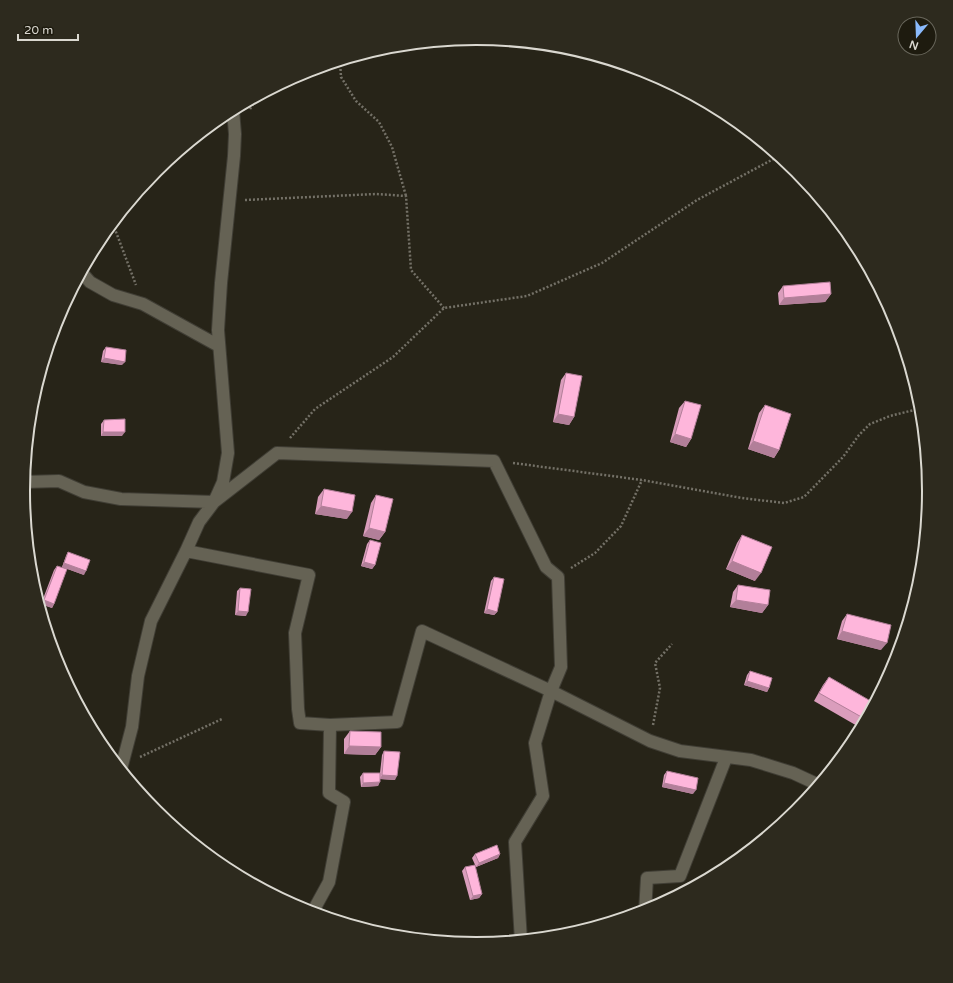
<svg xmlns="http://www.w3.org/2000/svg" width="953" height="983" viewBox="0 0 953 983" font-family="'Varela Round',sans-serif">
<rect width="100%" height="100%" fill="#272418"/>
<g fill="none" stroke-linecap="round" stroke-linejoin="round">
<g stroke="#403e35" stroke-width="14">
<path id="street" d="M82,273l8,9 23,13 30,9 76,42
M24,482l35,-1 25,11 37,7 93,3 63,-49 217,8 52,106 12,10 3,90 -10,24 -16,52 8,53 -28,46 6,99
M186,551l123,24 -14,58 3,76 2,14 30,2 67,-3 25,-91 129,60 99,50 30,10 71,9 42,13 26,12
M121,769l11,-42 6,-51 13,-55 35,-70 13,-29 15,-20 9,-20 5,-29 -10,-123 3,-47 13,-127 1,-22 -2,-24
M645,912l2,-34 33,-2 46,-118
M312,913l17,-31 15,-80 -15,-9 1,-68"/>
</g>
<path stroke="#747167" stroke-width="2.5" stroke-dasharray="2 2" stroke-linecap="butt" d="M340,61l1,16 15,24 23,21 13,25 14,49
M250,109l7,-11 18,-10
M245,200l131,-6 30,2 5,74 33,38
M113,224l23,61
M290,438l25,-29 78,-52 51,-49 83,-12 75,-33 95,-63 82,-44
M513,463l129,17 100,18 42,5 20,-6 39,-40 16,-22 11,-11 20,-8 32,-8
M571,568l24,-15 26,-27 21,-46
M653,725l7,-37 -5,-25 17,-19
M140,757l82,-38"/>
<use href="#street" stroke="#656254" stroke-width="12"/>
</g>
<path fill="#da9dbc" d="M783,286l48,8 -6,8 -46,3 -1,-12z
M106,347l16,18 -21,-3 2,-11z
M566,373l8,44 -5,8 -16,-3 8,-42z
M685,401l6,38 -5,8 -16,-5 9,-34z
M765,405l14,45 -5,8 -26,-9 11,-36z
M104,420l18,16h-21v-12z
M324,489l23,30 -32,-5 3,-17z
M376,495l9,37 -6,8 -16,-4 8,-33z
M742,535l13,46 -29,-12 11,-26z
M370,540l5,25 -3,4 -11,-3 6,-22z
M68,552l16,23 -22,-8 4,-11z
M57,566l-3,38 -2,4 -11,-4 13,-34z
M494,577l3,35 -3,3 -10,-2 7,-32z
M738,585l30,20 -6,8 -32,-6 3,-15z
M240,588l6,28 -11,-1 2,-24z
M847,614l34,36 -44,-11 5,-18z
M750,671l19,17 -2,4 -23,-7 3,-10z
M829,677l36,42 -6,8 -45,-26 9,-16z
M350,731l31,16 -6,8 -31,-1v-15z
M384,751l11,29 -15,-1 -2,7 -17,1 -1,-10 3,-4h17l2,-18z
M667,771l26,23 -31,-7 2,-12z
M475,854h25l-2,4 -22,9 -4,-9z
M465,867l17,27 -3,4 -9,2 -8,-29z"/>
<path fill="#b27f99" d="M831,294l-6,8 -46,3 5,-7z
M104,358l21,4 -3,3 -21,-3z
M558,414l16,3 -5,8 -16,-3z
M103,432h22l-3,4h-21z
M675,434l16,5 -5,8 -16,-5z
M753,441l26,9 -5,8 -26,-9z
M321,506l31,6 -5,7 -32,-5z
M369,528l16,4 -6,8 -16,-4z
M732,561l29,12 -6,8 -29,-12z
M364,562l11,3 -3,4 -11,-3z
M64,563l22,8 -2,4 -22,-8z
M44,600l10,4 -2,4 -11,-4z
M736,600l32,5 -6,8 -32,-6z
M487,609l10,3 -3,3 -10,-2z
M238,611l10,1 -2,4 -11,-1z
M842,631l45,12 -6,7 -44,-11z
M747,681l22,7 -2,4 -23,-7z
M349,746l32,1 -6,8 -31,-1z
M382,775l15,1 -2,4 -15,-1z
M380,782l-2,4 -17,1 2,-4z
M664,783l32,7 -3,4 -31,-7z
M500,854l-2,4 -22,9 3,-4z
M482,894l-3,4 -9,2 3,-4z"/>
<path fill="#feb6db" stroke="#b27f99" d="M830,282l1,12 -47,4 -1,-12z
M106,347l20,3 -1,12 -21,-4z
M566,373l16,3 -8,41 -16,-3z
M685,401l16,4 -10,34 -16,-5z
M765,405l26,9 -12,36 -26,-9z
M125,419v13h-22l1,-12z
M324,489l31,6 -3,17 -31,-6z
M376,495l17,4 -8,33 -16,-4z
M742,535l30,12 -11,26 -29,-12z
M370,540l11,3 -6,22 -11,-3z
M68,552l22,8 -4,11 -22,-8z
M57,566l10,3 -13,35 -10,-4z
M494,577l10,2 -7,33 -10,-3z
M738,585l32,5 -2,15 -32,-5z
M240,588l11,1 -3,23 -10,-1z
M847,614l44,11 -4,18 -45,-12z
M750,671l22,7 -3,10 -22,-7z
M829,677l45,26 -9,16 -46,-26z
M350,731l31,1v15l-32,-1z
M384,751l16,1 -3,24 -15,-1z
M667,771l31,7 -2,12 -32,-7z
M363,773h17v9l-17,1z
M497,845l3,9 -21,9 -4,-9z
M475,865l7,29 -9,2 -8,-29z"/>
<path d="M0 0H953V983H0ZM30 491a446 446 0 1 1 892 0a446 446 0 1 1-892 0Z" fill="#2d2a1e" fill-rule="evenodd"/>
<path fill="none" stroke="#dad8d0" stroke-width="2" d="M30 491a446 446 0 1 1 892 0a446 446 0 1 1-892 0Z"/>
<g transform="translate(917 36) rotate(199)"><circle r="19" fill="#1e1b0f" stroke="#69675c"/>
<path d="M0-3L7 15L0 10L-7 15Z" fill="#8abafc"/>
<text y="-6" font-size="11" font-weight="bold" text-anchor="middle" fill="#dad8d0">N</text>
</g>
<path d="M18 34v6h60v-6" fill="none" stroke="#dad8d0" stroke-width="2"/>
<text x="24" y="34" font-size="12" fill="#dad8d0" stroke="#1e1b0f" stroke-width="3" paint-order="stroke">20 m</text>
</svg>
